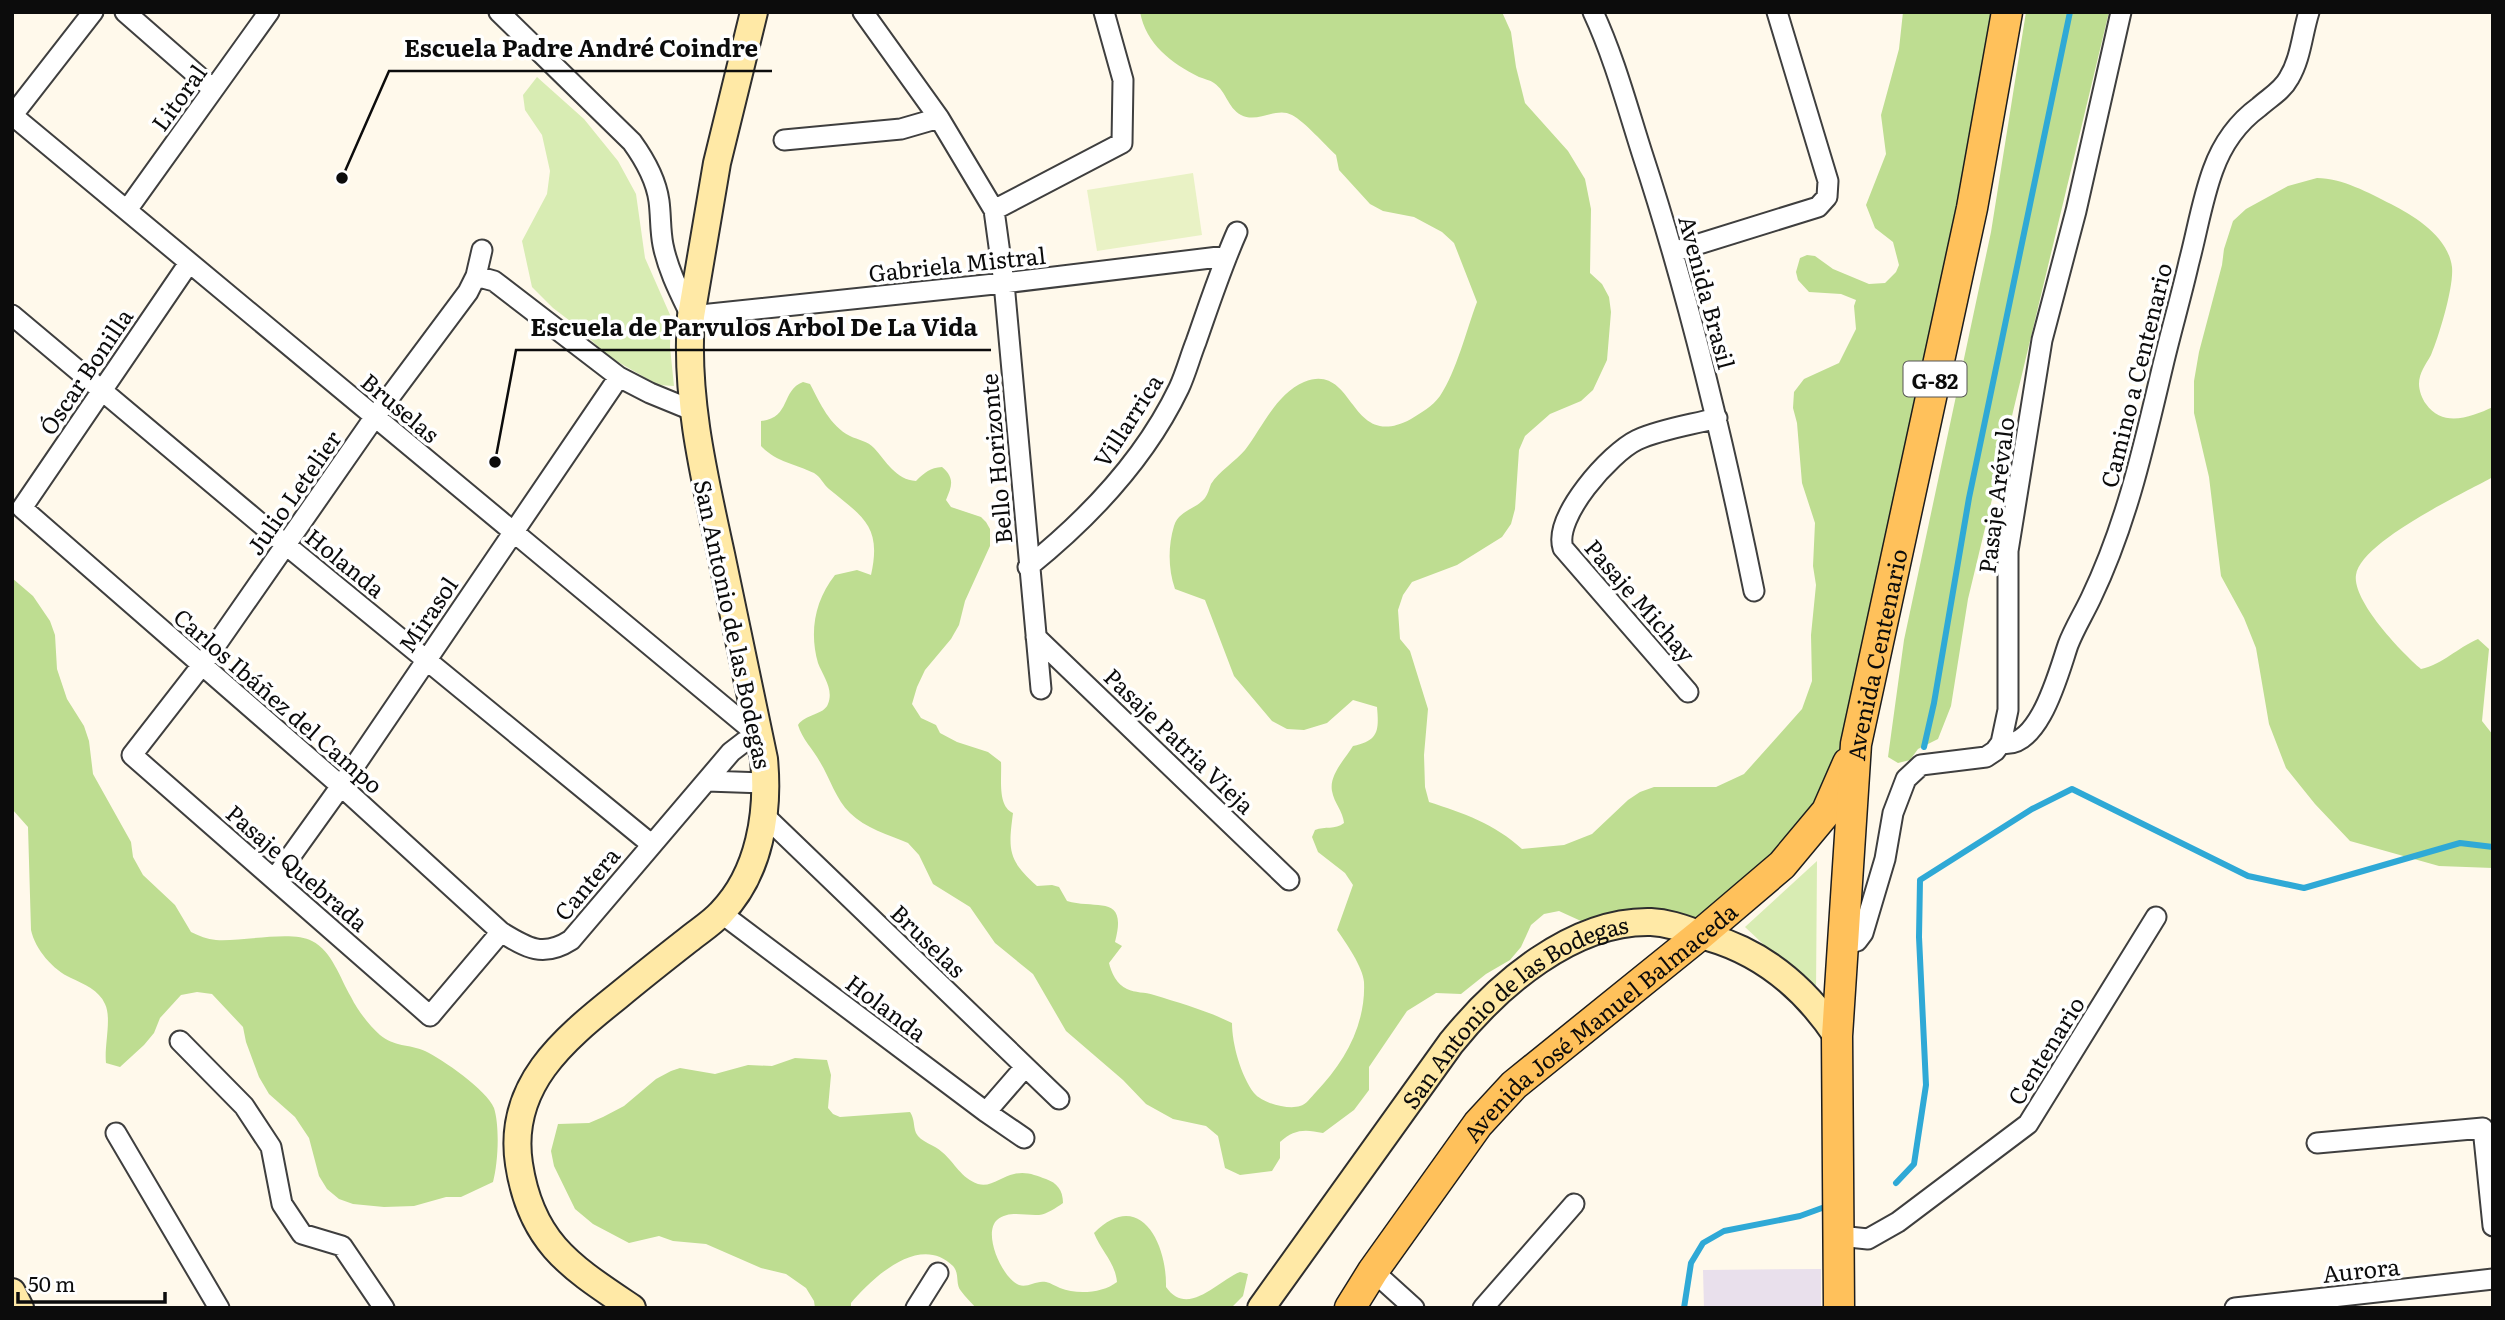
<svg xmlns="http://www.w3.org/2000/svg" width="2505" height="1320" viewBox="0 0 2505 1320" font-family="Literata,serif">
<rect width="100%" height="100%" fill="#fff9eb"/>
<path fill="#e9e0ec" d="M1821,1269v39h-117l-1,-38z"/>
<path fill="#d8ecb3" d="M537,77l47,42 34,42 18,33 9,64 26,59 -1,30 4,39 -16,-1 -52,-30 -28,-28 -25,-19 -21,-21 -10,-46 25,-47 3,-23 -8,-36 -17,-25 -2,-15z
M1817,861l-1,133 -71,-67z"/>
<path fill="#bedd91" d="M1140,12h362l9,20 5,35 9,36 43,48 17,28 6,30 -1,64 12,11 7,13 2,15 -4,48 -14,30 -12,11 -31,13 -25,22 -6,14 -4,59 -4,15 -9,13 -45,28 -45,17 -9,13 -5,15 2,29 10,12 18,58 -4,46 1,32 4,15c34,11 66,22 93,47l42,-4 28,-11 36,-34 12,-8 14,-5h62l28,-13 58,-65 10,-28 -1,-46 5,-50 -3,-19 2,-43 -13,-40 -5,-60 -4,-15 1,-16 10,-13 35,-16 17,-34 -2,-23 2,-6 -15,-6 -32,-2 -11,-12 -2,-8 4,-14 7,-3 8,1 18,13 36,15 16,-1 11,-11 3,-7 -6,-23 -18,-14 -9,-23 20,-51 -5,-39 18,-66 4,-37h89l-32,195 -107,493 -13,50 -13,39 -68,82 -49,41 -17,7 -85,1 -27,1 -22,-10 -15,3 -13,11 -10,22 -11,13 -24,14 -25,20 -25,-1 -29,18 -38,56v23l-15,20 -31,23c-18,-4 -29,-4 -43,9v16l-8,13 -32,4 -15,-7 -7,-32 -12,-10 -33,-7 -27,-15 -23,-24 -57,-49 -33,-57 -38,-31 -25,-36 -37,-23 -14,-29 -11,-12c-19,-8 -43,-15 -58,-30 -14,-13 -20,-35 -30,-51 -7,-13 -18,-23 -22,-37 7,-11 26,-10 30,-21 6,-15 -5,-28 -10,-41 -9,-31 -3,-63 17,-88l22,-5 14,5c11,-49 -8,-58 -42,-86 -6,-5 -8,-12 -15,-16 -19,-9 -38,-11 -53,-27v-25c30,-3 20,-31 42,-39l7,2c10,19 20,42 40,52 8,4 18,5 24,12 12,13 22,32 42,33 9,-9 14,-13 26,-14 13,11 10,19 4,33l5,7 30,10 5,5 4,7v17l-25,55 -6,24 -8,14 -26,31 -8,17 -5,17 9,14 15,7 4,8 17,9 31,10 13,10c1,16 -4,44 12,51 -5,38 -5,47 24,73l15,-1 7,2 8,14c30,9 61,-8 48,41l7,4 -13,17c2,9 8,22 18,26 8,4 18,3 27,6 26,8 54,16 78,28 0,21 9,53 22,70 8,10 34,17 46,13 6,-1 11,-9 16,-14 28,-29 50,-67 48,-110 -1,-15 -18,-39 -27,-52l16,-45 -8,-12 -27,-21 -6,-15 3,-7c10,-4 20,0 29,-7 -1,-12 -10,-20 -12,-32 -3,-16 13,-32 21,-45 26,-5 26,-16 24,-39l-24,-7 -26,23 -23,7 -17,-1 -15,-8 -38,-45 -29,-76 -30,-11c-7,-20 -7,-43 -1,-63 5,-16 21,-16 31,-28 3,-4 4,-9 6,-14 8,-13 24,-22 34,-34 17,-22 31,-56 59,-68 52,-21 44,71 107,37 11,-7 21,-12 29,-23 17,-26 26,-65 37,-94l-23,-59 -12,-11 -28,-15 -31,-6 -13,-7 -31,-34 -3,-15c-11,-10 -31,-33 -44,-40 -16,-9 -34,9 -51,0 -14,-8 -14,-23 -27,-32 -4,-3 -10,-4 -15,-6 -28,-14 -53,-33 -59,-65z
M2026,12h83l-141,587 -17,107 -13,33 -20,10 -8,11 -12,3 -10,-6 16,-117 87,-408z
M2317,178c25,0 52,15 74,26 25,13 57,33 61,63 2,20 -13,69 -21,88 -5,9 -12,18 -12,29 0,6 3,15 7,20 17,24 45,13 67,3v70c-29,16 -133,65 -137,98 -4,26 46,78 65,94 22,-5 36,-21 57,-30l11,10 -7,72 11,14v133l-54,-2 -89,-25 -35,-37 -29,-36 -17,-44 -13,-76 -12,-30 -23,-42 -12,-99 -15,-64v-32l5,-29 23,-87 2,-16 9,-28 13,-12 42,-23z
M12,578l21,18 17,25 5,14 2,34 10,30 17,27 5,15 4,33 38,68 2,15 10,18 32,30 16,27c8,4 16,7 25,8 25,2 76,-10 96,1 20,10 28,37 39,56 7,14 18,28 29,38 14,12 29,9 45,16 17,8 62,39 69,57 6,19 4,56 -1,74l-32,15h-15l-32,9 -30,1 -31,-3 -14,-5 -12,-10 -8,-13 -10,-38 -14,-21 -26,-23 -10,-17 -13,-35 -3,-15 -31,-33 -15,-2 -16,3 -21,23 -6,15 -10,12 -24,22 -14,-4c-2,-17 6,-45 -1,-59 -6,-14 -21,-20 -34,-26 -18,-8 -36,-29 -40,-48l-3,-103 -16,-18z
M795,1058l32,2 4,15 -3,33 5,6 7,3 70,-5c5,8 3,13 6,21 4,9 19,12 26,19 13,11 19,26 36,32 13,4 24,-8 36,-10 12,-3 21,1 32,5 11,4 17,11 17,24 -7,5 -16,11 -24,12 -14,1 -30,-5 -42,5 -15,14 6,59 22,65 9,3 17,-5 27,-3 5,1 9,4 14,6 17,7 43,5 57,-6 -2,-20 -16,-31 -23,-49 45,-45 73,9 72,54 22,31 51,-6 74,-15l8,2 -5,22 -12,12h-255c-5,-6 -11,-11 -15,-17 -6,-7 -1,-17 -8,-25 -33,-33 -80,11 -102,37v5h-36l-1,-7 -8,-13 -20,-14 -25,-6 -55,-24 -33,-3 -14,-5 -30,7 -36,-19 -18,-15 -21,-43 -3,-15 7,-27 31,-1 14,-6 21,-11 32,-27 15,-8 9,-3 35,6 33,-9 24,1z"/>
<path fill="#e9f2c5" d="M1193,173l9,62 -105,16 -10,-61z"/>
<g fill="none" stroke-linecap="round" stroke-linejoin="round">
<path stroke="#2fa9d6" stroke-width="6" d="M1924,747l10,-44 35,-205 101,-486
M1896,1183l18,-19 12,-79 -7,-148 1,-57 112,-71 40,-20 176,87 56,12 156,-45 33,4
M1684,1308l7,-45 12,-20 21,-12 76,-15 22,-8"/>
<g stroke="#3f3f3f" stroke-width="23">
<path id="street" d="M125,12l88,77
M499,12l133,130c13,18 24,37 27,59 2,15 1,29 4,44 5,25 17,48 28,71l313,-33 223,-27
M863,12l76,106 55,92 10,73 37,406
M1593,12c21,45 34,94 49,141 47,143 82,290 112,438
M12,115l747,621
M12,116l81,-104
M784,140l117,-11 38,-11
M127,210l142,-198
M994,210l128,-67 1,-63 -19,-68
M482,250l-6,26 -8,16 -94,126 -172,247 -70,90 298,261 71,-84
M1673,252l145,-45 9,-10 1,-16 -51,-169
M189,263l-167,245 319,278 160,146c26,16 42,26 70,8l160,-188 13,-10 15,-6
M476,276l18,5 125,96 31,16 44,18
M12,315l274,230 365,299
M1028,567c61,-49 117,-108 151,-179 7,-15 11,-31 17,-46 13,-37 25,-74 41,-110
M1036,637l253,243
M1688,692l-125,-144c-10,-31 47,-95 74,-108 24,-11 54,-15 80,-22
M2001,743c38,8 58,-72 67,-98 6,-16 16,-32 23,-47 36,-75 53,-153 72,-233 8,-34 18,-68 26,-103 8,-30 13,-62 24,-92 9,-25 24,-47 46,-63 11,-10 23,-16 30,-29 12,-20 13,-44 20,-66
M707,781l60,2
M765,816l294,283
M275,878l66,-92 278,-409
M721,913l265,199 38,26
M1843,945l14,-4 6,-8 22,-74 8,-46 13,-34 15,-14 65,-8 9,-6 6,-8 7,-33v-159l34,-211 34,-129 45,-199
M180,1041l64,65 27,41 11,57 20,30 40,12 42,62
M986,1112l39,-45
M116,1133l103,175
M2317,1143l166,-15 10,98
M1839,1236l29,3 30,-17 130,-98 128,-207
M1373,1271l41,37
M916,1308l22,-35
M1483,1308l91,-104
M2235,1308l258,-29"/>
</g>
<g stroke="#2e2e2e" stroke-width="30">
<g id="secondary">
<path d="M12,1292l8,16"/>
<path d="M632,1308c-61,-41 -101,-65 -113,-144 -12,-78 44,-124 99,-168 23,-19 47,-38 70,-56 11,-9 24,-17 33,-27 39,-40 48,-101 43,-154 -14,-68 -29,-136 -43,-205 -17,-78 -36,-157 -30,-238l26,-153 37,-151"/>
<path id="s1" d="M1261,1308l190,-265c46,-57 121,-123 200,-121 21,1 38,9 57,15 56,16 97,51 129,99"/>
</g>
</g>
<g stroke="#1d1d1d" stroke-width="33">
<g id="primary">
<path id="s2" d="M1350,1308l23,-37 105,-147 36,-39 187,-151 81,-69 45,-54 21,-48"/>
<path id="s3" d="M1839,1308l-2,-272 19,-292 116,-536 35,-196"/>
</g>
</g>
<use href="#street" stroke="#fff" stroke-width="19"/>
<use href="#secondary" stroke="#ffe9a6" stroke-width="26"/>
<use href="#primary" stroke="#ffc15b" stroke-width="30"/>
</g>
<g text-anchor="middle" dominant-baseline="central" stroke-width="7" stroke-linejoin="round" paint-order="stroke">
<rect fill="#fff" stroke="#555" stroke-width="2" x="1903.5" y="361.5" width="63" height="35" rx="5"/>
<g font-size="21" font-weight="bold" fill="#0c0c0c">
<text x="1935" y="379">G-82</text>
</g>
<g font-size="23" fill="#0c0c0c" stroke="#fff">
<text transform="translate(178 97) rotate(-54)">Litoral</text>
<text transform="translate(957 263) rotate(-6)">Gabriela Mistral</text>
<text transform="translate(1708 292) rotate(75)">Avenida Brasil</text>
<text transform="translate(85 371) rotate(-56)">Óscar Bonilla</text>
<text transform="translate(2135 375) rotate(-76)">Camino a Centenario</text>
<text transform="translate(401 407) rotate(40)">Bruselas</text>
<text transform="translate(1127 420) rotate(-57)">Villarrica</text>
<text transform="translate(995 459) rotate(-95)">Bello Horizonte</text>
<text transform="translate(293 492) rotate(-55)">Julio Letelier</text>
<text transform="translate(1995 495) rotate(-83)">Pasaje Arévalo</text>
<text transform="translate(346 562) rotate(39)">Holanda</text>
<text transform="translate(1641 600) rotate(49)">Pasaje Michay</text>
<text transform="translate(427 614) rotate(-56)">Mirasol</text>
<text transform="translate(734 624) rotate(78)">San Antonio de las Bodegas</text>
<text stroke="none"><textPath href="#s3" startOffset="656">Avenida Centenario</textPath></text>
<text transform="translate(279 700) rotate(41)">Carlos Ibáñez del Campo</text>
<text transform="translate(1180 740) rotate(44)">Pasaje Patria Vieja</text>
<text transform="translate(298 867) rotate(41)">Pasaje Quebrada</text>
<text transform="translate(586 883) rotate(-50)">Cantera</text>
<text transform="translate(929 940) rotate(44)">Bruselas</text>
<text transform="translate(887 1007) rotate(37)">Holanda</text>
<text stroke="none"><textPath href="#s1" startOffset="397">San Antonio de las Bodegas</textPath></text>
<text stroke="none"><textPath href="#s2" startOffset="383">Avenida José Manuel Balmaceda</textPath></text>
<text transform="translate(2045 1050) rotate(-58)">Centenario</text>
<text transform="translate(2361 1269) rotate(-6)">Aurora</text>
</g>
</g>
<path fill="none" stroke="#0c0c0c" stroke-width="2.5" d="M342 178L389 71H772M495 462L516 350H991"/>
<g fill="#0c0c0c" stroke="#fff" stroke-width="2.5">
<circle cx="342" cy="178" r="7"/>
<circle cx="495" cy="462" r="7"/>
</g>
<g font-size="24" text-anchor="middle" font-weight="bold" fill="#0c0c0c" stroke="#fff" stroke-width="7" stroke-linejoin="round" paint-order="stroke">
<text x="581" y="57">Escuela Padre André Coindre</text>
<text x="754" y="336">Escuela de Parvulos Arbol De La Vida</text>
</g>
<rect width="2505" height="1320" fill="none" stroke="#0c0c0c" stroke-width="28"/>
<path d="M18 1292v10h147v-10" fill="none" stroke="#0c0c0c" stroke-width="3.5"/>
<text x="28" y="1292" font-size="21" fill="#0c0c0c" stroke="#ffffff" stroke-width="5" paint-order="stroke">50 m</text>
</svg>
